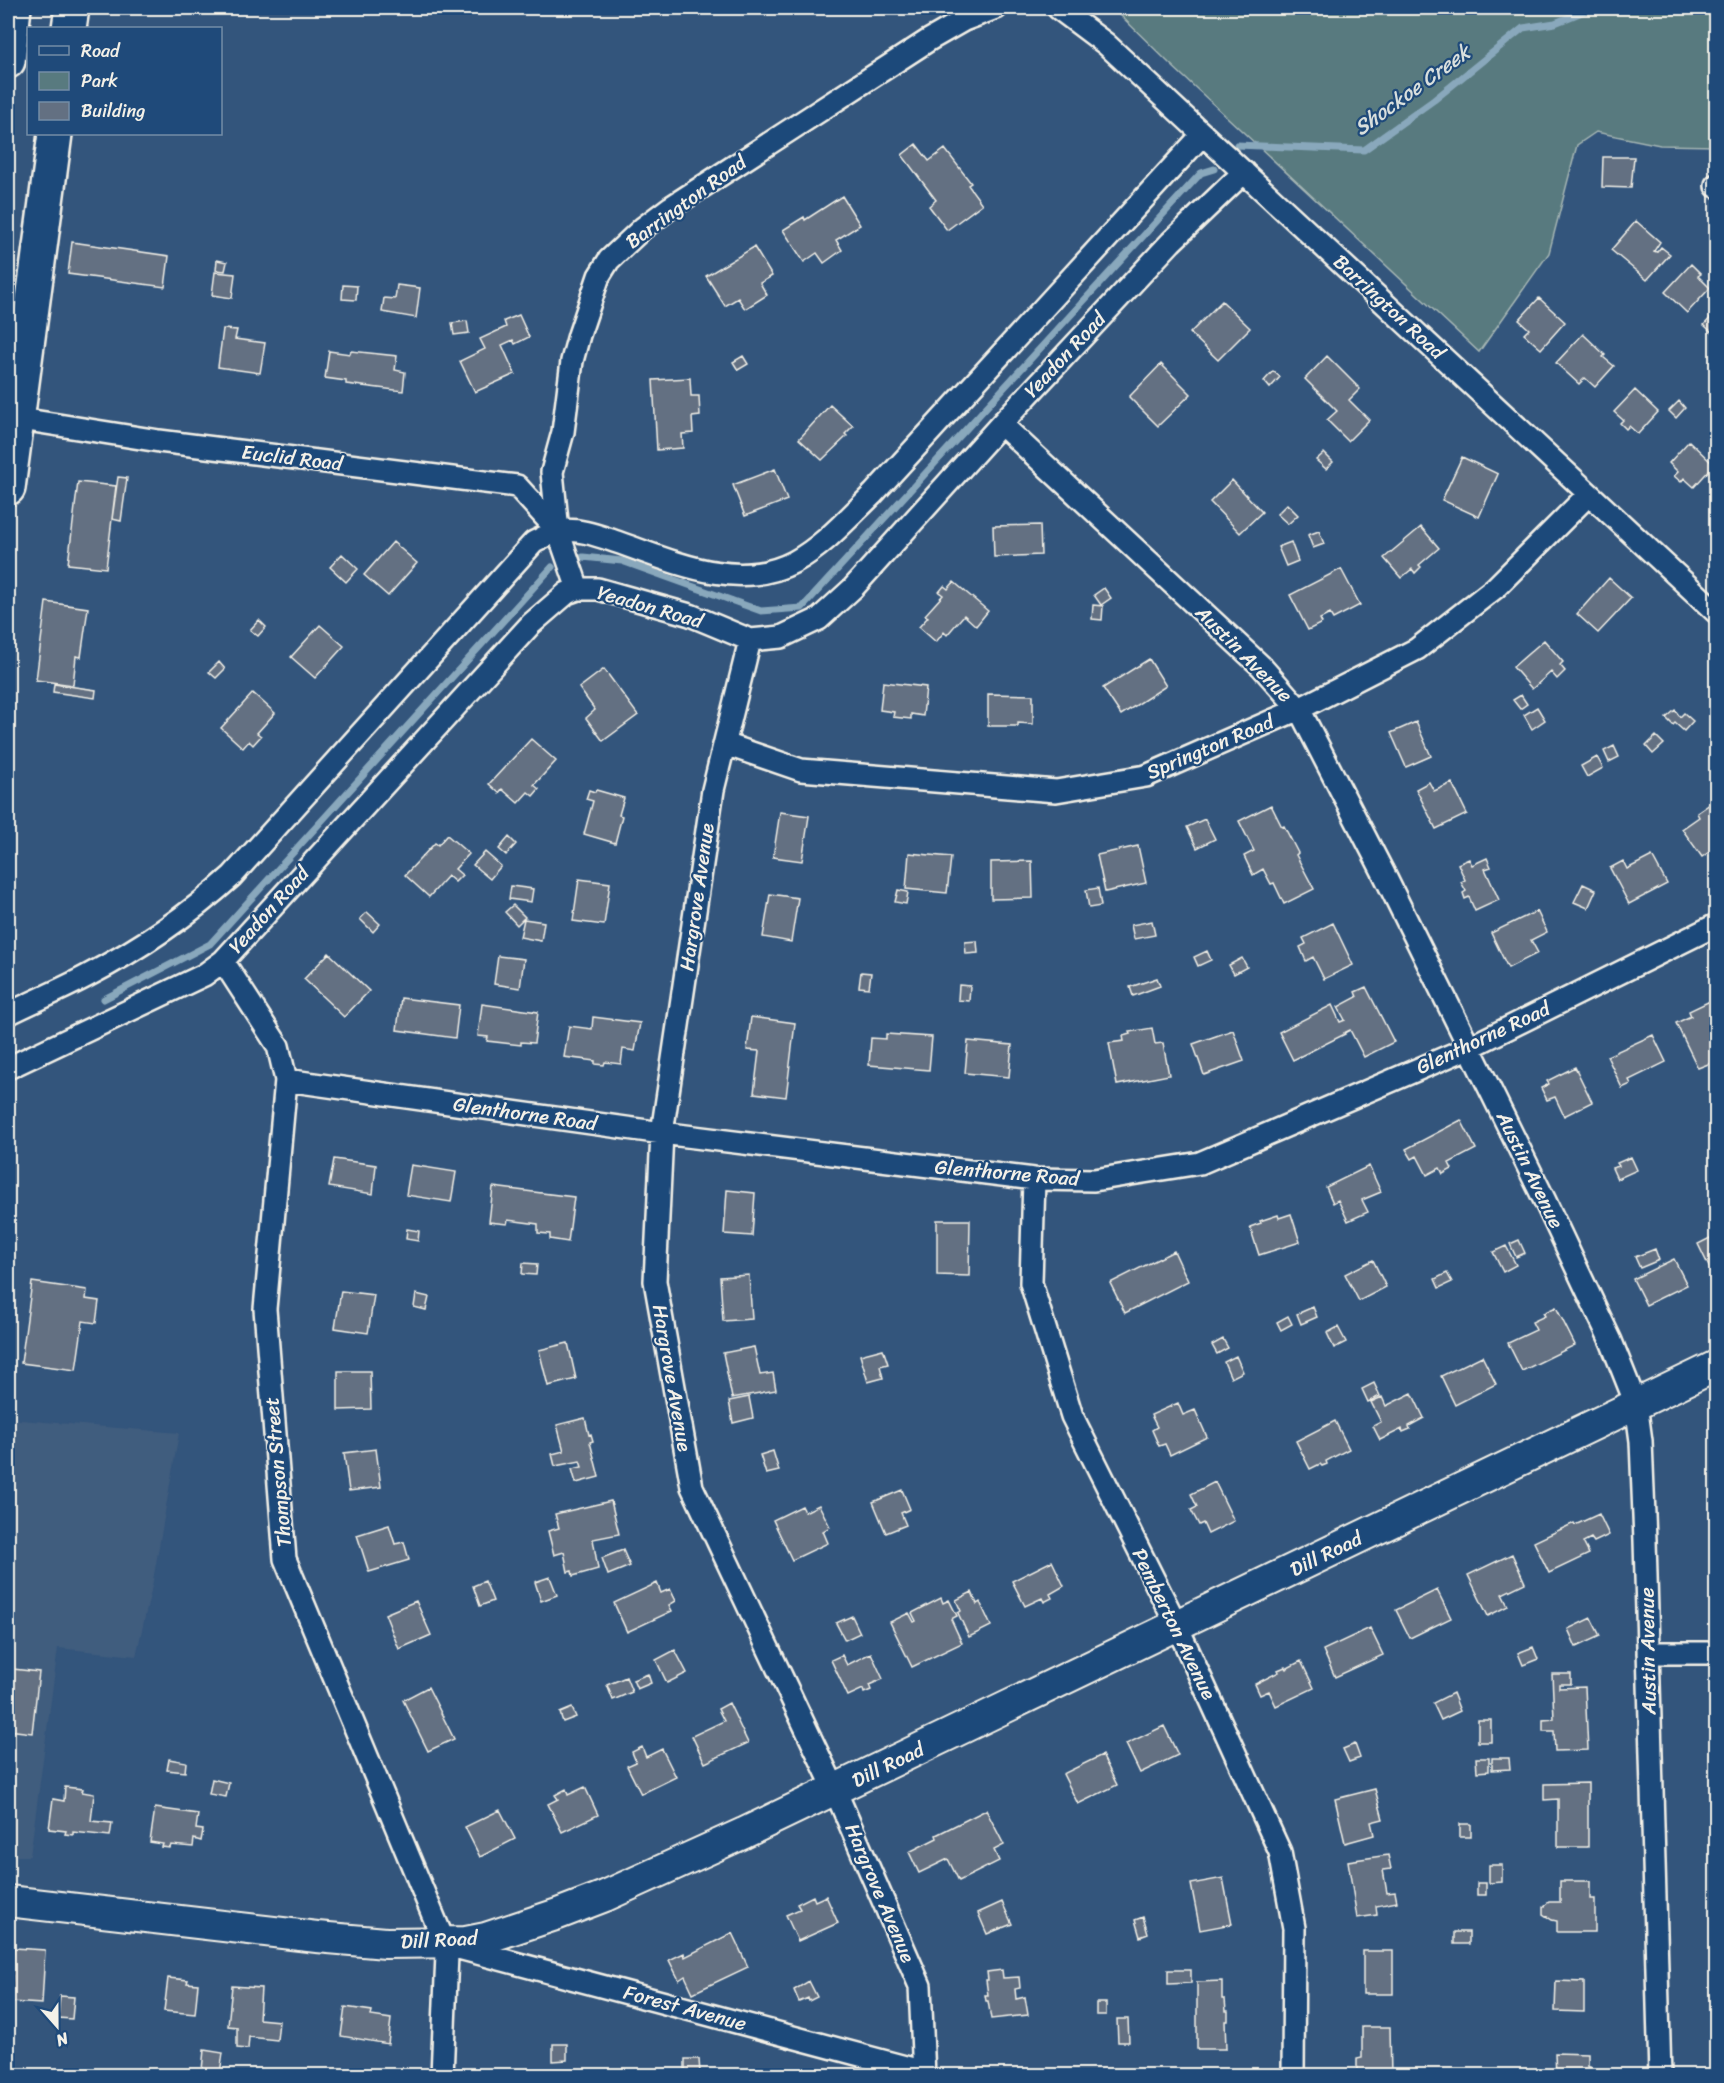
<svg xmlns="http://www.w3.org/2000/svg" width="1724" height="2083" viewBox="0 0 1724 2083" font-family="Sriracha,sans-serif">
<rect width="100%" height="100%" fill="#33557c"/>
<filter id="ink" filterUnits="userSpaceOnUse"><feTurbulence type="fractalNoise" baseFrequency=".0167" numOctaves="2"/><feDisplacementMap in="SourceGraphic" scale="12" xChannelSelector="R" yChannelSelector="G"/><feConvolveMatrix kernelMatrix="1 2 1 2 8 2 1 2 1" color-interpolation-filters="sRGB"/></filter>
<g filter="url(#ink)">
<path fill="#415d7e" d="M8,1419l171,14 -27,153 -16,70 -78,-8 -28,208h-22z"/>
<path fill="#587a7f" stroke="#a6b6b4" stroke-width="1.5" d="M1113,8h603v138l-56,-1 -64,-13 -19,13 -28,108 -70,99 -310,-289z"/>
<g fill="none" stroke-linecap="round" stroke-linejoin="round">
<path stroke="#89a8bc" stroke-width="7" d="M1237,145l127,5 70,-50 89,-72 32,-5 37,-15
M583,557l39,4 139,50 41,-3 399,-435 13,-4
M104,999l106,-55 342,-377"/>
</g>
<path fill="#637082" stroke="#f4f1e8" stroke-width="1.5" d="M916,144l13,17 16,-12 26,34 -3,2 14,19 -35,26 -18,-24 7,-6 -34,-45z
M1603,157h31l-3,31 -29,-1z
M842,196l18,29 -24,15 6,10 -18,13 -7,-10 -13,9 -21,-32 21,-13 1,3z
M1636,221l24,21 -6,9 3,1 4,-5 9,7 -23,26 -36,-30z
M72,242l97,14 -4,31 -97,-13z
M754,247l18,29 -12,7 7,12 -22,14 -7,-11 -13,8 -19,-30z
M217,260l10,2 -2,9 -9,-1z
M1691,264l10,10 -3,2 12,12 -23,25 -22,-21z
M215,272l20,2 -3,24 -20,-3z
M343,285l14,1 -1,14 -14,-1z
M397,285l23,3 -4,30 -34,-6 2,-14 11,1z
M1539,298l26,24 -24,27 -17,-15 5,-5 -10,-9z
M1222,301l28,27 -32,32 -28,-27z
M1716,312v24l-12,-11z
M519,315l10,22 -14,7 -2,-4 -11,5 13,29 -40,18 -15,-31 25,-12 -5,-10 26,-12 -2,-6z
M467,321l2,12 -15,2 -2,-12z
M223,329l14,1 -2,9 30,4 -5,30 -42,-6z
M1583,334l22,21 -2,2 11,9 -19,21 -10,-9 -6,6 -23,-21z
M329,351l21,3 1,-3 46,5 -2,14 10,2 -2,19 -57,-7v-3l-21,-3z
M743,356l5,8 -10,6 -5,-8z
M1327,356l33,33 -11,11 20,20 -21,21 -21,-21 10,-9 -32,-32z
M1161,364l30,30 -33,32 -29,-29z
M1273,371l7,6 -10,11 -6,-7z
M690,378l1,18h8l1,20 -8,1 1,16 -11,1 1,14 -26,2 -4,-70z
M1635,390l23,22 -20,22 -9,-8 -3,3 -6,-6 3,-3 -9,-8z
M1679,401l6,7 -9,10 -7,-7z
M830,405l23,21 -8,8 2,2 -25,24 -23,-21z
M1689,441l25,24 -20,22 -10,-9 -3,4 -7,-6 4,-4 -9,-9z
M1324,453l9,9 -7,7 -10,-9z
M1462,457l36,17 -19,43 -37,-17z
M775,469l12,31 -42,16 -12,-31z
M118,477l9,1 -6,43 -9,-2z
M1232,480l30,32 -22,21 -30,-31z
M78,482l38,4 -10,82 -38,-4z
M1287,504l11,11 -10,9 -11,-10z
M1040,525l1,30 -47,2 -1,-31z
M1421,527l18,21 -20,17 2,2 -6,6 -3,-4 -11,9 -17,-20z
M1319,531l5,13 -11,4 -5,-13z
M393,542l24,21 -29,33 -24,-21z
M1291,542l7,19 -12,5 -8,-19z
M342,554l16,15 -12,13 -16,-15z
M1341,569l19,36 -27,14 -3,-5 -10,5 2,4 -14,7 -18,-35z
M1609,578l22,20 -33,35 -21,-19z
M954,582l34,29 -12,15 -12,-11 -17,20 -3,-3 -8,10 -17,-15 9,-10 -3,-2 18,-20 -4,-3 5,-6 4,3z
M1104,588l7,10 -10,7 -7,-10z
M46,602l42,6 -7,49 -5,-1 -3,29 -37,-5z
M1093,605l10,1 -1,14 -10,-1z
M259,620l7,7 -8,9 -8,-6z
M320,625l24,21 -29,32 -24,-21z
M1544,640l19,22 -3,3 5,6 -8,8 -6,-7 -19,17 -19,-22z
M1149,659l17,27 -45,29 -18,-27z
M219,662l6,7 -9,9 -7,-6z
M604,669l34,46 -35,26 -17,-23 9,-8 -16,-22z
M883,682l43,5 -3,29 -12,-2v5l-18,-2 1,-5 -14,-2z
M54,684l42,6 -1,8 -42,-6z
M253,693l22,20 -18,20 4,3 -8,9 -4,-4 -6,7 -22,-20z
M988,694l45,1v29l-15,-1v3h-30z
M1521,695l6,9 -7,5 -7,-9z
M1537,707l8,13 -13,9 -8,-14z
M1675,710l5,7 4,-4 9,8 -9,10 -9,-8 -2,2 -7,-7z
M1416,722l15,34 -25,11 -15,-34z
M1656,736l8,8 -11,10 -7,-8z
M531,739l25,22 -22,24 5,4 -6,7 -5,-4 -10,11 -16,-14 -3,4 -10,-9z
M1614,746l5,11 -10,5 -5,-11z
M1597,757l6,11 -16,9 -6,-11z
M1429,782l5,9 18,-8 15,31 -31,15 -20,-40z
M589,790l6,2 1,-2 28,8 -5,17 3,1 -7,27 -31,-9 9,-33 -7,-2z
M1716,800v55l-4,-5 -10,7 -20,-28 17,-12 -2,-4z
M1271,805l11,22 2,-1 14,27 -2,2 18,34 -30,15 -10,-21 -3,1 -8,-15 -10,6 -9,-19 10,-5 -15,-30z
M780,812l29,4 -7,45 -29,-4z
M1205,819l10,20 -18,9 -10,-21z
M447,835l22,19 -14,15 7,6 -7,7 -7,-6 -19,21 -24,-22 30,-32 3,2z
M509,837l7,7 -10,11 -7,-6z
M1138,846l8,37 -41,9 -8,-37z
M485,852l16,14 -11,13 -17,-14z
M909,853l42,4 -4,36 -41,-4z
M1652,856l15,28 -38,20 -19,-36 13,-7 4,8z
M1487,858l4,9 -6,2 14,31 -24,11 -6,-14 -4,2 -2,-6 3,-2 -5,-9 4,-2 -7,-16 11,-5 3,6z
M1032,861l1,37 -42,1v-37z
M579,879l31,4 -6,42 -31,-4z
M1583,884l13,6 -8,18 -14,-6z
M511,886l22,3 -2,13 -22,-3z
M1098,888l3,18 -12,2 -3,-18z
M898,890l10,2 -2,12 -11,-2z
M770,894l28,4 -7,44 -28,-5z
M513,905l12,12 -8,8 -12,-13z
M1537,911l10,21 -16,8 7,13 -30,15 -17,-35z
M367,912l13,12 -7,8 -13,-13z
M524,919l20,3 -3,19 -21,-4z
M1152,921l3,14 -21,4 -3,-14z
M1333,923l20,42 -29,14 -11,-22 -7,4 -6,-14 6,-3 -3,-6z
M977,941l1,12 -12,1 -1,-12z
M1207,951l4,9 -13,6 -4,-9z
M329,953l40,38 -25,26 -40,-38z
M498,956l26,3 -4,29 -26,-4z
M1242,958l5,9 -13,7 -5,-9z
M861,972l10,1 -2,15 -10,-1z
M1157,978l3,8 -27,10 -3,-9z
M959,985l11,1 -1,15 -11,-1z
M1366,987l28,55 -30,15 -14,-27 -6,3 1,1 -52,26 -14,-28 53,-27 8,17 5,-2 -7,-13 19,-10 -2,-5z
M401,998l58,7 -4,33 -58,-8z
M1710,1001l2,4 4,-2v58l-18,7 -22,-45 15,-7 -2,-5z
M482,1004l56,8 -4,31 -13,-1v3l-34,-4 1,-4 -10,-1z
M593,1017l47,6 -5,28 -12,-2 -2,15 -16,-2 -1,3 -9,-1v-3l-31,-4 5,-31 23,3z
M751,1017l44,6 -9,74 -32,-4 5,-42 -12,-1z
M1152,1028l3,16 8,-1 6,32 -52,10 -8,-42 15,-2 -1,-5 7,-2 -1,-2z
M1233,1030l11,31 -40,14 -11,-31z
M886,1034l46,3 -3,33 -60,-5 2,-27 15,1z
M1653,1035l13,27 -37,18 2,4 -9,4 -15,-32z
M968,1041l44,4 -3,32 -44,-4z
M1575,1067l17,35 -28,14 -9,-19 -8,3 -6,-12 8,-4 -2,-3z
M1461,1120l15,29 -27,14 3,6 -9,5 -3,-6 -13,7 -10,-19 -5,3 -6,-10z
M1631,1157l6,13 -20,9 -5,-11 7,-2 -2,-3z
M334,1159l42,6 -3,29 -44,-7z
M411,1165l45,7 -5,30 -45,-7z
M1369,1166l12,26 -19,8 6,12 -20,9 -10,-21 -5,3 -7,-16z
M493,1187l81,10 -6,45 -18,-3v-5l-12,-1v-9l-30,-4 -1,4 -18,-2z
M727,1190l28,3 -3,43 -28,-2z
M1291,1214l9,28 -41,13 -9,-28 11,-4 -1,-2 18,-6 1,3z
M937,1220h33l-1,56 -32,-1z
M407,1229l12,2 -1,10 -12,-2z
M1716,1235v44h-1l-17,-35z
M1519,1240l6,13 -9,4 -6,-13z
M1506,1246l10,19 -13,7 -10,-20z
M1655,1249l4,11 -19,8 -5,-11z
M1174,1251l14,30 -63,32 -15,-30z
M1674,1259l13,26 -41,20 -13,-26z
M1373,1260l13,27 -27,14 -14,-27z
M523,1263l14,1 -1,11 -14,-1z
M1447,1273l5,9 -13,6 -4,-9z
M749,1275l3,44 -29,2 -3,-44z
M32,1282l55,8 -1,9 13,2 -3,22 -13,-2 -7,49 -55,-7z
M341,1291l33,4 -6,38 -33,-5z
M416,1294l13,3 -3,13 -12,-3z
M1313,1307l4,10 -16,7 -4,-10z
M1556,1307l19,38 -53,26 -14,-28 28,-13 -4,-8 13,-6 -2,-3z
M1288,1316l4,8 -11,6 -4,-8z
M1338,1327l8,15 -12,6 -7,-15z
M1223,1339l5,9 -11,6 -5,-9z
M568,1343l8,36 -28,7 -9,-36z
M754,1347l6,28 13,-2 3,17 -44,8 -9,-45z
M883,1349l5,15 -8,2 3,12 -15,4 -8,-27z
M1236,1356l7,16 -12,6 -7,-16z
M1482,1356l14,28 -41,21 -14,-29z
M338,1371h32l1,38 -33,1z
M1374,1383l6,13 -12,6 -6,-13z
M1412,1393l12,25 -15,8 1,3 -7,3 -1,-3 -22,11 -7,-14 8,-4 -10,-20 11,-5 4,9z
M749,1397l4,21 -20,5 -4,-22z
M1178,1403l5,12 12,-5 12,27 -37,18 -5,-11 -6,2 -7,-16 5,-3 -6,-12z
M585,1418l4,17 2,-1 2,7 -3,1 9,35 -23,6 -4,-14 10,-2 -2,-6 -25,5 -3,-12 12,-3 -7,-26z
M1335,1421l14,28 -23,12 1,3 -5,2 -2,-2 -10,5 -14,-28z
M376,1449l5,38 -32,4 -5,-38z
M773,1451l6,20 -13,3 -6,-19z
M1215,1482l19,39 -26,13 -5,-11 -4,2 -8,-15 6,-3 -6,-13z
M902,1490l8,19 -9,4 5,12 -20,8 -13,-31z
M611,1501l8,33 -26,5 5,30 -25,7 -1,-5 -4,1 -4,-20 -10,3 -6,-24 11,-3 -4,-14z
M819,1505l11,22 -7,4 5,12 -36,17 -19,-40 29,-14 3,6z
M1599,1514l10,21 -15,7 -3,-4 -8,4 6,12 -40,19 -15,-31 40,-19 1,2z
M389,1525l6,19 9,-2 5,18 -40,12 -12,-37z
M623,1550l7,16 -22,9 -6,-17z
M1512,1554l13,29 -23,11 6,12 -20,10 -20,-41z
M1052,1561l12,25 -14,8 2,4 -8,4 -2,-4 -17,8 -13,-25z
M550,1577l7,18 -16,6 -6,-19z
M485,1581l8,20 -13,5 -7,-20z
M657,1583l4,10 9,-4 6,12 -7,4 3,6 -45,21 -13,-29z
M1437,1590l14,28 -41,20 -14,-28z
M972,1592l5,12 3,-2 11,24 -22,11 -11,-24 3,-2 -5,-11z
M941,1598l2,5 6,-3 8,16 -6,3 11,24 -50,24 -22,-45 19,-9 5,9 2,-1 -4,-8z
M416,1601l15,34 -32,14 -14,-35z
M852,1616l8,17 -15,7 -9,-17z
M1591,1618l9,18 -24,11 -8,-18z
M1370,1628l13,27 -48,22 -12,-27z
M1533,1647l5,12 -15,6 -5,-12z
M675,1650l12,23 -20,10 -11,-23z
M871,1653l12,26 -14,6 2,5 -7,3 -1,-4 -15,7 -17,-36 11,-5 5,10z
M1301,1661l13,27 -38,18 -7,-15 -9,4 -5,-11 24,-12 -1,-2 7,-3 1,2z
M13,1669l26,3 -7,61 -24,-3z
M648,1674l3,9 -14,6 -4,-9z
M1552,1674h19v10h-12v4l26,-1 3,63 -33,1 -1,-20h-11v-11l11,-1z
M626,1677l6,15 -19,8 -6,-15z
M428,1687l26,52 -26,12 -25,-51z
M1453,1693l7,18 -19,9 -8,-17z
M729,1703l19,40 -43,20 -13,-27 32,-15 -6,-12z
M572,1708l4,9 -13,5 -3,-9z
M1478,1720h13v22h-13z
M1164,1726l14,29 -38,18 -14,-29z
M1355,1744l5,14 -11,4 -6,-13z
M642,1747l4,10 16,-8 14,28 -35,17 -14,-28 9,-4 -4,-10z
M1102,1755l15,30 -39,19 -15,-30z
M1476,1758h13v13l-12,1z
M1492,1758h17l1,11 -18,1z
M169,1759l17,3 -1,10 -18,-2z
M212,1779l17,4 -3,14 -17,-3z
M1588,1783v64h-30v-48l-14,1v-16z
M65,1787l18,2 -1,3 12,2 -3,27 21,2 -2,13 -37,-4v3l-8,-1 1,-3 -17,-2 4,-30 11,2z
M585,1787l13,28 -36,17 -14,-28 10,-5 -3,-4 11,-6 2,6z
M1375,1789l8,30 -12,3 3,13 -29,8 -10,-44z
M155,1808l43,6 -2,15 7,1 -2,11 -7,-2 -1,8 -22,-2 -1,3 -8,-1 1,-3 -13,-2z
M500,1810l15,29 -35,18 -15,-30z
M986,1810l18,35 -10,5 5,11 -40,20 -11,-22 -29,14 -10,-21 28,-14 -1,-3z
M1460,1824h11v13h-11z
M1388,1855l3,14 -8,1 4,23 8,-1 2,10 -21,4 1,9 -20,3 -9,-57z
M1489,1865h13v17l-13,1z
M1223,1878l9,46 -32,6 -9,-46z
M1560,1881h30v18h5v33h-38v-11l-5,-1 -9,-6v-7l6,-5h11z
M1477,1883h9v12h-9z
M813,1896l2,5 11,-5 12,27 -40,18 -12,-26 14,-6 -3,-5z
M1002,1902l10,22 -25,10 -9,-21z
M1143,1917l5,17 -8,3 -5,-17z
M1454,1932h15v12h-15z
M732,1933l16,34 -55,26 -8,-17 -6,4 -10,-20 15,-7 1,4z
M14,1948l31,2 -3,54 -32,-2z
M1363,1951h30v43h-30z
M1002,1970l1,8 16,-1 1,11 -5,1 1,10 9,-2 3,18 -37,4 -3,-18h-2l-1,-6h3l-2,-15h2l-1,-8z
M1168,1970h23v13l-23,1z
M168,1978l20,2 -1,3 11,1 -3,30 -31,-3z
M809,1981l8,16 -8,4 -1,-3 -9,4 -5,-12z
M1222,1981v18h3l1,12h2v10h-3l1,28h-29v-67z
M1556,1981l28,1v30l-29,-1z
M232,1986l29,2 -2,31 20,2 -2,19 -28,-3 -1,12 -11,-1v-21l-9,-1z
M60,1996l14,1 -2,22 -14,-1z
M1096,2003h10v12h-10z
M345,2007l27,4 -1,5 20,3 -3,25 -47,-8z
M1117,2019h11l1,23h-11z
M1362,2027h28l1,49h-34v-17l5,-1z
M553,2044h14v16l-14,1z
M204,2050l19,3 -3,20 -18,-3z
M1555,2053l33,1v13h2l1,9h-35z
M685,2059h14l1,14 -15,1z
M749,2068h16v8h-16z"/>
<g fill="none" stroke-linecap="round" stroke-linejoin="round">
<g stroke="#f4f1e8" stroke-width="26">
<path id="street" d="M1058,8l48,36 610,568
M1716,185v1
M8,417l151,24 358,45 41,45
M1001,424l260,242 38,43 84,163 162,329 66,140 25,63 5,37 4,99 15,536
M578,589l-20,-58 -6,-59 11,-40 9,-71 7,-26 20,-59 10,-16 34,-32 28,-21 258,-167 35,-20 32,-12
M750,640l-37,150 -51,343 -7,148 37,206 143,303 85,196 4,90
M725,744l76,26 255,21 90,-15 153,-67 118,-60 78,-61 94,-94
M223,961l55,85 8,34 -21,229 20,250 160,385 2,10 -5,122
M8,1014c26,-13 53,-24 79,-38 52,-27 102,-61 145,-100l302,-334c8,-3 17,-10 25,-11 20,-3 40,5 58,11 55,19 120,50 177,20 31,-17 54,-44 79,-68l330,-360
M8,1068l196,-93 19,-14 308,-337 36,-31 11,-4h20l92,26 60,25 31,-3 38,-18 34,-31 148,-164 170,-182 73,-70
M286,1080l376,53 372,46 60,1 106,-17 270,-116 246,-122
M1034,1179l-3,104 41,133 105,210 103,226 14,76 -1,148
M1648,1653h68
M455,1947l469,125"/>
</g>
<g stroke="#f4f1e8" stroke-width="34">
<path id="secondary" d="M8,1901l309,36 69,6 80,-1 20,-4 72,-24 47,-18 139,-63 972,-467"/>
</g>
<g stroke="#f4f1e8" stroke-width="38">
<path id="highway" d="M69,28l3,-20
M8,61l6,-53
M8,488l47,-354"/>
</g>
<use href="#street" stroke="#1f4a7a" stroke-width="21"/>
<use href="#secondary" stroke="#1f4a7a" stroke-width="30"/>
<use href="#highway" stroke="#1f4a7a" stroke-width="33"/>
</g>
</g>
<g text-anchor="middle" dominant-baseline="central" stroke-width="4.5" stroke-linejoin="round" paint-order="stroke">
<g font-size="20" fill="#f4f1e8" stroke="#1f4a7a">
<text transform="translate(686 202) rotate(-36)">Barrington Road</text>
<text transform="translate(1389 307) rotate(43)">Barrington Road</text>
<text transform="translate(1065 355) rotate(-47)">Yeadon Road</text>
<text transform="translate(292 458) rotate(7)">Euclid Road</text>
<text transform="translate(650 607) rotate(16)">Yeadon Road</text>
<text transform="translate(1244 654) rotate(45)">Austin Avenue</text>
<text transform="translate(1210 747) rotate(-23)">Springton Road</text>
<text transform="translate(697 897) rotate(-82)">Hargrove Avenue</text>
<text transform="translate(269 910) rotate(-48)">Yeadon Road</text>
<text transform="translate(1483 1038) rotate(-25)">Glenthorne Road</text>
<text transform="translate(525 1114) rotate(8)">Glenthorne Road</text>
<text transform="translate(1530 1170) rotate(64)">Austin Avenue</text>
<text transform="translate(1007 1173) rotate(5)">Glenthorne Road</text>
<text transform="translate(672 1378) rotate(80)">Hargrove Avenue</text>
<text transform="translate(278 1472) rotate(-95)">Thompson Street</text>
<text transform="translate(1326 1554) rotate(-26)">Dill Road</text>
<text transform="translate(1174 1624) rotate(64)">Pemberton Avenue</text>
<text transform="translate(1648 1651) rotate(-91)">Austin Avenue</text>
<text transform="translate(888 1765) rotate(-26)">Dill Road</text>
<text transform="translate(880 1893) rotate(67)">Hargrove Avenue</text>
<text transform="translate(439 1940) rotate(-3)">Dill Road</text>
<text transform="translate(685 2008) rotate(15)">Forest Avenue</text>
</g>
<g font-size="21" font-style="italic" fill="#d9dfdd" stroke="#1f4a7a">
<text transform="translate(1412 90) rotate(-36)">Shockoe Creek</text>
</g>
</g>
<rect width="1724" height="2083" fill="none" stroke="#1f4a7a" stroke-width="30"/>
<rect x="15" y="15" width="1694" height="2053" fill="none" stroke="#f4f1e8" stroke-width="2" filter="url(#ink)"/>
<rect x="27" y="27" width="195" height="108" fill="#1f4a7a" stroke="#748da6" stroke-width="1.5"/>
<rect x="39" y="46" width="30" height="9" fill="#1f4a7a" stroke="#748da6" stroke-width="1.5"/>
<text x="81" y="57" font-size="18" fill="#f4f1e8">Road</text>
<rect x="39" y="72" width="30" height="18" fill="#587a7f" stroke="#748da6" stroke-width="1.5"/>
<text x="81" y="87" font-size="18" fill="#f4f1e8">Park</text>
<rect x="39" y="102" width="30" height="18" fill="#637082" stroke="#748da6" stroke-width="1.5"/>
<text x="81" y="117" font-size="18" fill="#f4f1e8">Building</text>
<g transform="translate(57 2026) rotate(159)" stroke="#1f4a7a" stroke-width="4.5" paint-order="stroke">
<path d="M0-4.5L10 22L0 15L-10 22Z" fill="#f4f1e8"/>
<text y="-9" font-size="16" font-weight="bold" text-anchor="middle" fill="#f4f1e8">N</text>
</g>
</svg>
